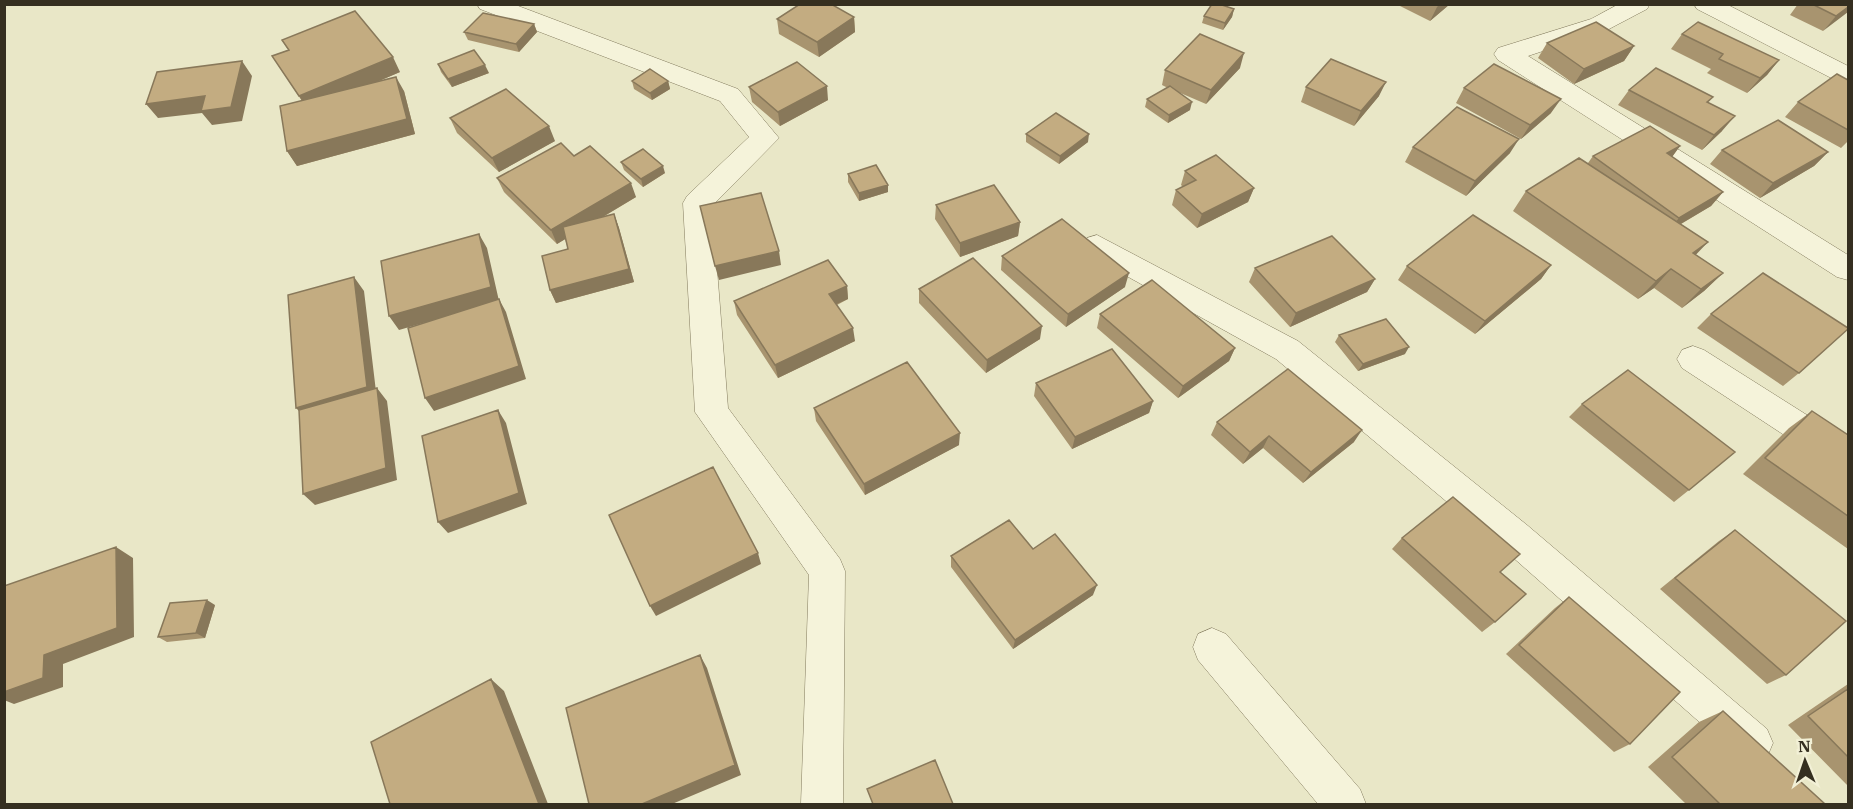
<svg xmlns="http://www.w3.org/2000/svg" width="1853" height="809" viewBox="0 0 1853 809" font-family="'IBM Plex Serif',serif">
<rect width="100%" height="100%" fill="#e9e7c7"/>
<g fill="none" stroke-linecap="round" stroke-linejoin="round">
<g stroke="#837b5e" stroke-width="1">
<path id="street" d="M477,4h36l225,85 41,49 -67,68 16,202 112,151 5,12 -2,233h-42l8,-229 -114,-163 -12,-209 4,-7 62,-59 -29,-36 -240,-92z
M1619,4h31l-3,5 -38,20 -81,27 320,199v25l-11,-3 -339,-217 -4,-6 4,-6 93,-29z
M1694,4h32l122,62v18l-9,-2 -142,-73z
M1097,235l201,106 229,184 240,204 6,14 -6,14 -14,6 -14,-6 -238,-210 -225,-188 -189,-105 -5,-8 5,-8z
M1693,346l11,4 144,91v33l-12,-5 -154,-101 -5,-9 5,-9z
M1212,628l14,6 134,155 6,15h-48l-120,-144 -5,-13 5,-13z"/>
</g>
<use href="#street" fill="#f5f3da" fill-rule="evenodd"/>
</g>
<path fill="#a8946f" d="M1396,4h54l-20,17z
M1798,4h50l-25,27 -33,-16z
M1234,9l-2,8 -9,13 -21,-7 2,-7z
M854,17l1,15 -36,25 -40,-23 -2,-15z
M534,24l3,8 -18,20 -51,-12 -4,-8z
M1682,34l97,26 -12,15 -20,18 -40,-20 4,-4 -40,-20z
M282,40l118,32 -21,9 25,10 11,43 -118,32 -10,-15 15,-50 -30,-45 16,-6z
M1547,43l87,3 -10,15 -50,23 -36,-26z
M438,64l51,9 -37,14 -11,-15z
M1240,68l-34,36 -28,-12 12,18 -22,13 -23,-16 2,-8 21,-11 -6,-3 3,-15z
M1848,80v61l-7,7 -56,-31 13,-15z
M632,81h36l2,8 -18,11 -18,-11z
M749,87l79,13 -48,26 -28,-24z
M1306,87l73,9 -25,30 -53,-24z
M1464,88l87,25 -30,26 -65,-36z
M1629,90l84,7 -5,6 14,28 -20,19 -84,-45z
M450,118l105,23 -56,31 -42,-39z
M1026,134l62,8 -29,22 -33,-22z
M1680,146l-8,11 51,35 -12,14 -30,18 15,31 27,18 -19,18 -22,17 -28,-20 -16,11 -125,-88 13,-20 62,-28 5,-7z
M1413,147l97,6 -44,43 -61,-34z
M1722,150l106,2 -14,14 -54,32 -50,-34z
M574,156l62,41 -33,20 11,-3 5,14 15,54 -78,21 -6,-13 18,-41 -3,-10 -8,5 -53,-52 -7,-14z
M621,162l44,11 -22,14 -19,-17z
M1185,171l69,17 -6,14 -51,26 -25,-23 4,-15 7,-3 -2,-2z
M848,174l40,18 -29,9 -11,-19z
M936,205l84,17 -2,14 -58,21 -25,-38z
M1002,256l123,31 -59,40 -65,-57z
M1551,265l-10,14 -66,55 -77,-54 9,-14z
M1255,268l120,11 -8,13 -77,35 -41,-45z
M847,286l1,13 -11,6 18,36 -77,37 -41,-63 -3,-14z
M919,289l121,50 -54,34 -67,-70z
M1100,314l135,34 -6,13 -51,37 -81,-70z
M1711,314l88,59 -16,13 -86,-58z
M1339,335l66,19 -47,17 -23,-29z
M1036,383l117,18 -4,12 -77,36 -38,-53z
M1582,404l107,86 -15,12 -105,-85z
M814,408l145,37 -94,50 -49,-74z
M1812,411l36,24v114l-105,-75 46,-46z
M1217,422l137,20 -51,41 -40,-35 -20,16 -32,-29z
M1735,530l51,145 -19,9 -107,-95 59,-48z
M1402,538l98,34 -5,50 -13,10 -90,-83z
M1033,549l60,46 -80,54 -62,-82v-11z
M1569,597l61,147 -16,8 -108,-98 49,-46z
M215,605l-10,33 -38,4 -9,-5z
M1848,684v102l-60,-61z
M1723,711l102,93h-139l-38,-37 51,-45z"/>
<path fill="#88785a" d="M1440,4h10l-20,17 7,-14z
M1848,7v5l-25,19 13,-15z
M1234,9l-2,8 -9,13 2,-7z
M854,17l1,15 -36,25 -2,-15z
M534,24l3,8 -18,20 -3,-8z
M1634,46l-10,15 -50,23 10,-15z
M1244,53l-4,15 -34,36 5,-14z
M393,57l7,15 -91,39 -10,-15z
M1779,60l-12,15 -20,18 13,-15z
M242,61l10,15 -10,45 -30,4 -10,-12 -44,5 -12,-14z
M485,65l4,8 -37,14 -4,-8z
M396,77l8,14 11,43 -118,32 -10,-15z
M668,81l2,8 -18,11 -2,-7z
M1386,82l-7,14 -25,30 7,-15z
M827,86l1,14 -48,26 -2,-14z
M1561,99l-10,14 -30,26 9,-14z
M1192,102l-2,8 -22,13 1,-8z
M1735,116l-13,15 -20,19 12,-15z
M549,126l6,15 -56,31 -7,-14z
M1089,134l-1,8 -29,22 1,-8z
M1519,139l-9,14 -44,43 9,-15z
M1680,146l-11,15 -2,-8z
M1828,152l-14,14 -54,32 13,-15z
M663,166l2,7 -22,14 -2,-8z
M631,183l5,14 -79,47 -6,-14z
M888,185v7l-29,9v-8z
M1254,188l-6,14 -51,26 5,-14z
M1723,192l-12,14 -44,26 12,-14z
M614,214l5,14 15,54 -78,21 -6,-13z
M1020,222l-2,14 -58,21v-14z
M479,234l8,14 12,53 -100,29 -10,-14z
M1708,242l-18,19 3,-8z
M779,251l2,14 -62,15 -4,-14z
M1551,265l-10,14 -66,55 10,-13z
M1671,269l-17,19 -16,11 18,-18z
M1129,273l-4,14 -59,40 2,-13z
M1723,273l-19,18 -22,17 19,-19z
M354,277l10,14 13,109 -69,20 -12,-12z
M1375,279l-8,13 -77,35 6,-14z
M847,286l1,13 -18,8 -1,-13z
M499,299l7,13 20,67 -92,32 -9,-13z
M1042,326l-2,13 -54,34 1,-13z
M853,328l2,13 -77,37 -3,-13z
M1409,347l-4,7 -47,17 5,-7z
M1235,348l-6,13 -51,37 5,-12z
M377,388l10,13 10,79 -82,25 -12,-11z
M1153,401l-4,12 -77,36 3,-12z
M498,410l8,13 21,81 -79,29 -10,-11z
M1362,430l-8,12 -51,41 8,-11z
M960,433l-1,12 -94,50 -1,-11z
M1269,436l-6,12 -20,16 7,-12z
M116,547l17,11 1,79 -71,27v23l-49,17 -10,-4v-8l40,-37z
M758,553l3,11 -105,52 -6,-10z
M1097,585l-4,10 -80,54 2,-9z
M207,600l8,5 -10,33 -9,-5z
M700,655l7,13 34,107 -69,29h-30z
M491,679l13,12 44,113h-9z"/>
<path fill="#c3ac81" stroke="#88785a" stroke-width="1.5" d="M800,4h31l23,13 -37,25 -40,-23z
M1212,4h7l15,5 -9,14 -21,-7z
M1812,4h36v3l-12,9z
M355,11l38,46 -94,39 -27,-40 17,-6 -7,-10z
M483,13l51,11 -18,20 -52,-12z
M1596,22l38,24 -50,23 -37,-26z
M1698,22l81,38 -19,18 -41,-19 4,-5 -41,-20z
M1200,34l44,19 -33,37 -46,-20z
M474,50l11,15 -37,14 -10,-15z
M1331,59l55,23 -25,29 -55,-24z
M242,61l-11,46 -30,4 4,-15 -59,8 11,-32z
M797,62l30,24 -49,26 -29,-25z
M1494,64l67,35 -31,26 -66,-37z
M1656,68l57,29 -6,5 28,14 -21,19 -85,-45z
M650,69l18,12 -18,12 -18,-12z
M1837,74l11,6v50l-50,-28z
M396,77l11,42 -120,32 -7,-45z
M1170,86l22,16 -23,13 -22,-16z
M506,89l43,37 -57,32 -42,-40z
M1457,107l62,32 -44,42 -62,-34z
M1056,113l33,21 -29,22 -34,-22z
M1778,120l50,32 -55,31 -51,-33z
M1650,126l30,20 -13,7 56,39 -44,26 -86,-62z
M561,143l13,13 16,-10 41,37 -80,47 -54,-52z
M643,149l20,17 -22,13 -20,-17z
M1216,155l38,33 -52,26 -26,-24 20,-10 -11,-9z
M1579,158l129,84 -15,11 30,20 -22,16 -30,-20 -15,12 -130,-90z
M876,165l12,20 -29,8 -11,-19z
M994,185l26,37 -60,21 -24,-38z
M761,193l18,58 -64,15 -15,-60z
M614,214l15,55 -79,21 -8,-34 26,-7 -5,-22z
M1473,215l78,50 -66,56 -78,-55z
M1062,219l67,54 -61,41 -66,-58z
M479,234l12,53 -102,29 -8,-55z
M1332,236l43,43 -79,34 -41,-45z
M973,258l69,68 -55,34 -68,-71z
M828,260l19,26 -18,8 24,34 -78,37 -41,-64z
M1763,273l85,55v1l-49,44 -88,-59z
M354,277l13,110 -71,21 -8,-113z
M1152,280l83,68 -52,38 -83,-72z
M499,299l20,67 -94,32 -17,-70z
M1386,319l23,28 -46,17 -24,-29z
M1112,349l41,52 -78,36 -39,-54z
M907,362l53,71 -96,51 -50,-76z
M1288,369l74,61 -51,42 -42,-36 -19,16 -33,-30z
M1628,370l107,82 -46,38 -107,-86z
M377,388l9,80 -83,26 -4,-84z
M498,410l21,83 -81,29 -16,-86z
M1812,411l36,24v81l-83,-58z
M713,467l45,86 -108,53 -41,-91z
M1453,497l67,57 -20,18 26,22 -31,28 -93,-84z
M1009,520l24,29 22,-15 42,51 -82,55 -64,-84z
M1735,530l111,91 -60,54 -111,-97z
M116,547l1,81 -73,27 -1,23 -39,14v-106z
M1569,597l111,95 -50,52 -111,-99z
M207,600l-11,33 -38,4 12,-34z
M700,655l35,110 -93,39h-53l-23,-96z
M491,679l48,125h-149l-19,-62z
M1848,689v68l-40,-41z
M1723,711l102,93h-105l-48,-47z
M935,760l18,44h-80l-6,-15z"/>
<rect width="1853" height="809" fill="none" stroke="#352f20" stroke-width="12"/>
<g transform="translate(1805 761) rotate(358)" stroke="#f2f0d6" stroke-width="4.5" paint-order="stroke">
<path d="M0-4.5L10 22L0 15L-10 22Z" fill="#352f20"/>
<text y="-9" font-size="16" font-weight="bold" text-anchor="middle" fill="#352f20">N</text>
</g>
</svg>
